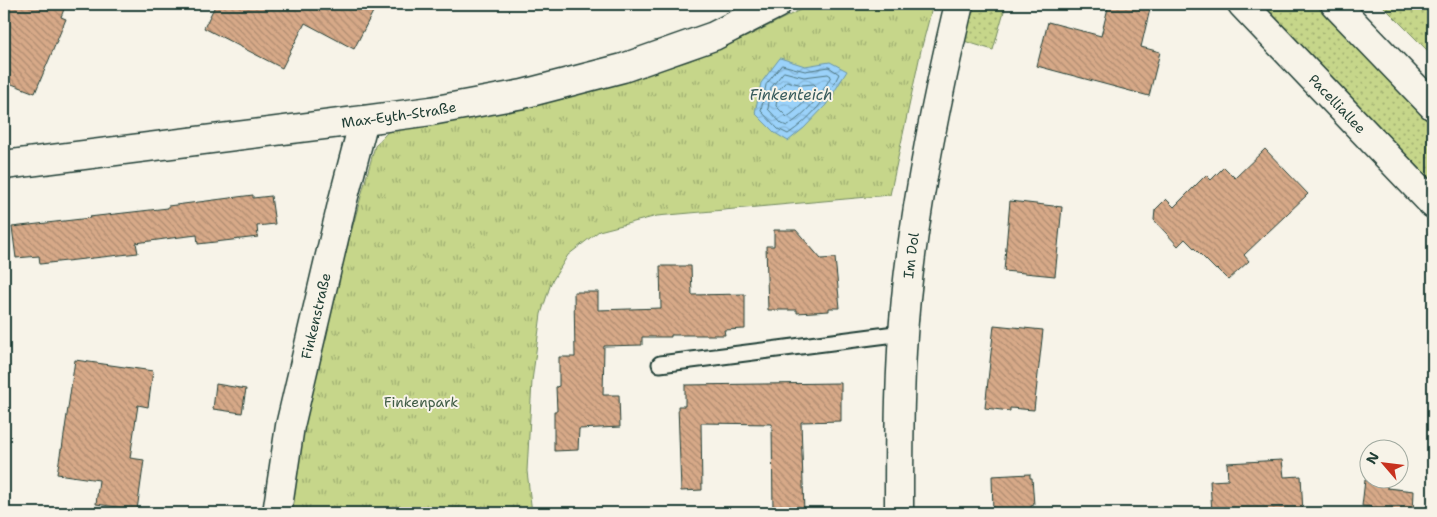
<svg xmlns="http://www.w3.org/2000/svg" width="1437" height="517" viewBox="0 0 1437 517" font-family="'Shantell Sans',sans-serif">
<defs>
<pattern id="grass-dots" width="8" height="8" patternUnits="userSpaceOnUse" patternTransform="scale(1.25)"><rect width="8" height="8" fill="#c6d68a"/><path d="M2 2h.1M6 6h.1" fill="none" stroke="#a0af72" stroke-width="1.8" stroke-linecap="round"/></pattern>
<pattern id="park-tufts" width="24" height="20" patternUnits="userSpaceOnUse" patternTransform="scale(1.25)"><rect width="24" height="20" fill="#c6d68a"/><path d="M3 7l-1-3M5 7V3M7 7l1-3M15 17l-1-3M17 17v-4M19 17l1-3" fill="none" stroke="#a0af72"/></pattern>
<pattern id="water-waves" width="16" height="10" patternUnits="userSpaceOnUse" patternTransform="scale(1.25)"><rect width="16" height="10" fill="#9bd2fa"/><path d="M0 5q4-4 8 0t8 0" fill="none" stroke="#85b5d7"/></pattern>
<pattern id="building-back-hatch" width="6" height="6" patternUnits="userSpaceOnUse" patternTransform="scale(1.25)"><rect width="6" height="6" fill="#d7a988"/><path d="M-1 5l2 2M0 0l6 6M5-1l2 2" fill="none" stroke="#ae8b70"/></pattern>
</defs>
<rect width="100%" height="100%" fill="#f7f3e8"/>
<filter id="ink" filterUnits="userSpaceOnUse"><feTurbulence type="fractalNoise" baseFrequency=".02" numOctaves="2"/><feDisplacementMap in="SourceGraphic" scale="10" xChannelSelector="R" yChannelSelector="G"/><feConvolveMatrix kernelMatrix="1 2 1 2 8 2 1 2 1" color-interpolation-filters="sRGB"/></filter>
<g filter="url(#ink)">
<path fill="url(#grass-dots)" stroke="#728a5f" d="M975,4h31l-13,46 -29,-9z
M1259,4h55l119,121v57z
M1381,4h52v52z"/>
<path fill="url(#park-tufts)" stroke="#728a5f" d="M812,4h121l-12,46 -31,145 -233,21 -58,15 -31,24 -17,28 -10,31 -9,67 -5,90 5,42h-241l4,-48 25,-121 55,-198 18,-20 125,-18 86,-20 85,-27 57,-24z"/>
<path fill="url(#water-waves)" stroke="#6996ab" d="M780,58l25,8 25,-4 17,9 -21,34 -22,23 -16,13 -13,-8 -20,-20 6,-30z"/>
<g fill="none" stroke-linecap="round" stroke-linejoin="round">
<path stroke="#517983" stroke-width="1" d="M782,65l23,6 24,-4 10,7c-10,23 -30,46 -51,60l-10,-5 -17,-18 5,-26z
M784,72l20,5 24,-3 3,2c-9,19 -26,39 -44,50l-5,-2 -14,-15 3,-21z
M787,81l15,4 12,-1 2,2c-6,11 -19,25 -29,31l-11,-11 2,-15z"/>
</g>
<path fill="url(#building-back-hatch)" stroke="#1f3d34" d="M4,4h62l-5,13 5,2 -31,74 -31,-12z
M216,4h161l-23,45 -49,-26 -23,45 -78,-40z
M1109,4h23l18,5 -9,38 19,5 -11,44 -112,-30 11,-44 53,14z
M1265,149l43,45 -64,61 5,6 -21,19 -11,-11 -1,1 -31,-31 -7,7 -24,-26 1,-10 11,-11 8,8 32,-32 5,5 13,-13 11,11z
M253,195v3l18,-2 4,28 -18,2 1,11 -60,7 -1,-9 -25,3 -36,5 2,10 -98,11 -1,-8 -23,2 -4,-31 78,-9 -1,-1 79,-9v-2z
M1010,201l52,6 -7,69 -51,-5z
M774,230h22l25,29 14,-1 5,50h-11v3l-32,2v-3h-29l-2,-64h8z
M660,266h31l1,29 53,-1v35l-21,1 1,5h-54v2h-29v8l-38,1 -1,49h16l1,32 -41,2 -1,21 -24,1v-40h3l-1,-24 3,-1v-29h16l-1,-65h24v18l63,-2z
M994,325l49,5 -9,80 -24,-2v3l-25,-3z
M75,360l78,11 -5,36 -10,-2 -8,53 14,2 -7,50 -41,-6 3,-24 -42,-6 4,-25h1z
M841,383v38l-40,1 3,91h-31l-1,-89 -71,-1 1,67 -21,1 -3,-85h7v-21z
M216,384l30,5 -4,24 -29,-4z
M1282,460l2,17 17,-1 2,37h-91l-2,-32 18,-1 -1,-17z
M1030,474v4h2l2,27 -3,1v7h-38l-1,-37z
M1365,480h23l-1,8 27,3 -1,22h-41v-6l-10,-1z"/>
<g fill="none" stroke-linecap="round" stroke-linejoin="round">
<g stroke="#1f3d34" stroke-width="19">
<path id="lane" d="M660,364l243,-31"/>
</g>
<g stroke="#1f3d34" stroke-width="31">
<g id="street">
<path id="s1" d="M4,165l360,-45 67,-9 92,-17 100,-26 91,-32 63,-32"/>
<path id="s2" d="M277,513l13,-87 53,-226 21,-80"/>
<path id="s3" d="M899,513c0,-72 0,-144 7,-215 10,-99 30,-197 53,-294"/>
</g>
</g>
<g stroke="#1f3d34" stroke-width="31">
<g id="secondary">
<path id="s4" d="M1242,4l191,200"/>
<path d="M1335,4l98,102"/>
</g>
</g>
<use href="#lane" stroke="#f7f3e8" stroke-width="15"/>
<use href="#street" stroke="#f7f3e8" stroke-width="28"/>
<use href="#secondary" stroke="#f7f3e8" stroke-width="28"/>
</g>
</g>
<g text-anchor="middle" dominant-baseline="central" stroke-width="4" stroke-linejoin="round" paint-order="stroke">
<g font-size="14" fill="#1f3d34" stroke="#f7f3e8">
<text stroke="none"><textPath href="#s4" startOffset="138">Pacelliallee</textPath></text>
<text stroke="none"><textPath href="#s1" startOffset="398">Max-Eyth-Straße</textPath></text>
<text stroke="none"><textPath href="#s3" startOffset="258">Im Dol</textPath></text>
<text stroke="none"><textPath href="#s2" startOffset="201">Finkenstraße</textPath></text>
</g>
<g font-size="14" fill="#405c45" stroke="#f7f3e8">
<text x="421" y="402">Finkenpark</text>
</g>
<g font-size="15" font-style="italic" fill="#385b5c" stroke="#f7f3e8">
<text x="791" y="95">Finkenteich</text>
</g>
</g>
<rect width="1437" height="517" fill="none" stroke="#f7f3e8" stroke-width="20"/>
<rect x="10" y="10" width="1417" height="497" fill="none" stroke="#1f3d34" stroke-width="2" filter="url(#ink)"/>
<g transform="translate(1384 464) rotate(298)"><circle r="24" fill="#f7f3e8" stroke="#a1aaa0"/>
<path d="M0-4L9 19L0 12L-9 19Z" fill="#c8321e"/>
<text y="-8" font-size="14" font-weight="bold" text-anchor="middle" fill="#1f3d34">N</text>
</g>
</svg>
